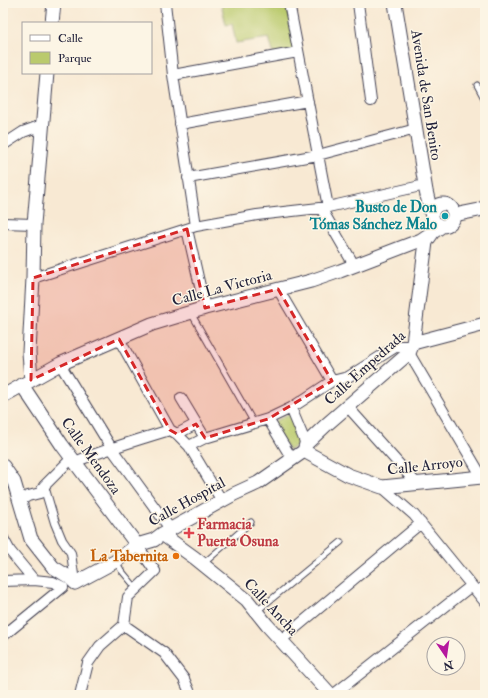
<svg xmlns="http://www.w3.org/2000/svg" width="488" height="698" viewBox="0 0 488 698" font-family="'IM FELL Double Pica',serif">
<rect width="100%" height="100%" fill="#fcf5e5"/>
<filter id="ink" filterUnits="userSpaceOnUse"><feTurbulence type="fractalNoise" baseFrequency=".025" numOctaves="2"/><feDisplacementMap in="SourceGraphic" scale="8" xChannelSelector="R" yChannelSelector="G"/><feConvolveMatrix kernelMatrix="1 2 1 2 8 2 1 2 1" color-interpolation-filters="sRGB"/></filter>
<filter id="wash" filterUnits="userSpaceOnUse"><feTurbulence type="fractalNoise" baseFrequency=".012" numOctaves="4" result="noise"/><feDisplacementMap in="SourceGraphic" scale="16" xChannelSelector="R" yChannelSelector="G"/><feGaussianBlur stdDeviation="0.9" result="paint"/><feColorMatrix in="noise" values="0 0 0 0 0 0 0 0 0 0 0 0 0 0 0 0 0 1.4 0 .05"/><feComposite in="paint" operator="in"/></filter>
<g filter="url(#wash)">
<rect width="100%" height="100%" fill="#f8e9d3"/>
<path fill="#baca6d" stroke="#6e7654" d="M221,3h68l9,49 -24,4 -5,-18 -33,5 -4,-19 -6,1z
M291,413l12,29 -14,8 -17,-27z"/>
</g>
<g filter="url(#ink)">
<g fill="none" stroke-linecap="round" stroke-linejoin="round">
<g stroke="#424052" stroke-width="7">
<path id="service" d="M477,85l8,15
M191,313l63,110
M116,561l5,9 16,19
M203,564l48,-42
M257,611l84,-69"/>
</g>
<g stroke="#424052" stroke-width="10">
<path id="pedestrian" d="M44,486l11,37 7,17 9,13 4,29"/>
</g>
<g stroke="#424052" stroke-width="12">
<path id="minor" d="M165,3l8,72 23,151
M289,3l39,204
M358,3l13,98
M173,75l125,-23
M180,124l128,-23
M3,145l20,-13 19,-7
M188,178l130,-23 98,-26
M321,208l33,57
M3,223l31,1
M187,229l18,79
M33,278l163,-52 61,-11 71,-8 97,-22
M278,289l54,92
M119,339l51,91 7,4 12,12 33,55
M409,353l73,124
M60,364l52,85 59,81
M181,398l24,40 -16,8
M347,406l70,78
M291,408l15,36
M268,419l23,-11 41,-27 16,-4 49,-31h15
M177,434l19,-10
M205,438l63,-19 24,40
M75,462c31,-13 63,-22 95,-32
M382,487l32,28 71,87
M20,501l8,-5 12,-3 4,-7 28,-28
M3,538l7,13 24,29
M3,581l31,-1 19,2 10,5
M477,592l8,-6
M124,625l40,28 20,26 7,16
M3,636l60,-49
M281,640l140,-117
M80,695l8,-32 12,-17 24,-21 4,-28 27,-26 -18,-26
M333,695l138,-109"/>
</g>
<g stroke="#424052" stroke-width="15">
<path id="tertiary" d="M395,3l31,188 6,26
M52,23l2,-20
M432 215a11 11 0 1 1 22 0a11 11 0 1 1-22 0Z
M454,215l25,-5 6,-3
M413,343l13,-101 7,-10 9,-6
M31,380l-2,-28 4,-74 1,-54 13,-151
M22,385l40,60 75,100
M3,396l57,-32 92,-40 53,-16 106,-27 29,-10 81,-31 12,-8
M304,451l2,-7 20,-19 83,-72 4,-10 72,-19
M304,451l44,24 34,12 100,-10 3,1
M3,466l11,16 17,57 22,28 16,10 6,6 41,-22 21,-16 17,-5 8,-6 72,-40 24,-11 46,-32
M162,534l33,24 52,42 20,25 64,70"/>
</g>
<use href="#service" stroke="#fff" stroke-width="5"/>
<use href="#pedestrian" stroke="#fff" stroke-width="8"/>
<use href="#minor" stroke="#fff" stroke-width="10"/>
<use href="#tertiary" stroke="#fff" stroke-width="13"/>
</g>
</g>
<path fill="#d62828" fill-opacity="0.2" stroke="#d62828" stroke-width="3" stroke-dasharray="8 5" stroke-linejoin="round" d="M187,229l18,79 73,-19 54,92 -64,38 -63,19 -9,-14 -19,10 -7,-4 -51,-91 -88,41 2,-102z"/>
<circle fill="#0f9aa8" stroke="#fcf5e5" stroke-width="1.5" cx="445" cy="216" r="4"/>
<path fill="#e0444e" stroke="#fcf5e5" stroke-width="1.5" d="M187 527h4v4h4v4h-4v4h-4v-4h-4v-4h4z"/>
<circle fill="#e8710a" stroke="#fcf5e5" stroke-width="1.5" cx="176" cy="556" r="4"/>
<g text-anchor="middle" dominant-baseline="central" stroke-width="3" stroke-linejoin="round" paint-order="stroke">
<g font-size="15" fill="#22223b" stroke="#fcf5e5">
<text transform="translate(426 95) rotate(81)">Avenida de San Benito</text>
<text transform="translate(222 288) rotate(-15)">Calle La Victoria</text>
<text transform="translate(365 368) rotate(-42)">Calle Empedrada</text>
<text transform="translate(91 456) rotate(54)">Calle Mendoza</text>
<text transform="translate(425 466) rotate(-6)">Calle Arroyo</text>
<text transform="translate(187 502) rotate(-29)">Calle Hospital</text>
<text transform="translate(271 607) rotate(47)">Calle Ancha</text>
</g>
<g font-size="15" font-weight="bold" fill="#0d838f" stroke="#fcf5e5" text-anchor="end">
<text x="437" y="207">Busto de Don<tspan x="437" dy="17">Tómas Sánchez Malo</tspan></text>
</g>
<g font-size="15" font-weight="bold" fill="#be3a42" stroke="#fcf5e5" text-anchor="start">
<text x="197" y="524">Farmacia<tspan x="197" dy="17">Puerta Osuna</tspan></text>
</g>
<g font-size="15" font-weight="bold" fill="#c56008" stroke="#fcf5e5" text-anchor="end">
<text x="168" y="556">La Tabernita</text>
</g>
</g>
<rect width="488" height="698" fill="none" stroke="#fcf5e5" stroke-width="16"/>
<rect x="22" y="22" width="130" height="52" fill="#fcf5e5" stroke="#a5a1a1"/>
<rect x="30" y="35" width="20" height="6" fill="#ffffff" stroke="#a5a1a1"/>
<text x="58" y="42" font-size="12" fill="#22223b">Calle</text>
<rect x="30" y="52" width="20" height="12" fill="#baca6d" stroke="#a5a1a1"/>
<text x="58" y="62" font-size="12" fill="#22223b">Parque</text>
<g transform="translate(446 656) rotate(167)"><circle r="19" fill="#fcf5e5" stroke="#a5a1a1"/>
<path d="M0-3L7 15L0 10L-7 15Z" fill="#b5179e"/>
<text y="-6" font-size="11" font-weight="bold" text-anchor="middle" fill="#22223b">N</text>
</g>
</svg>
